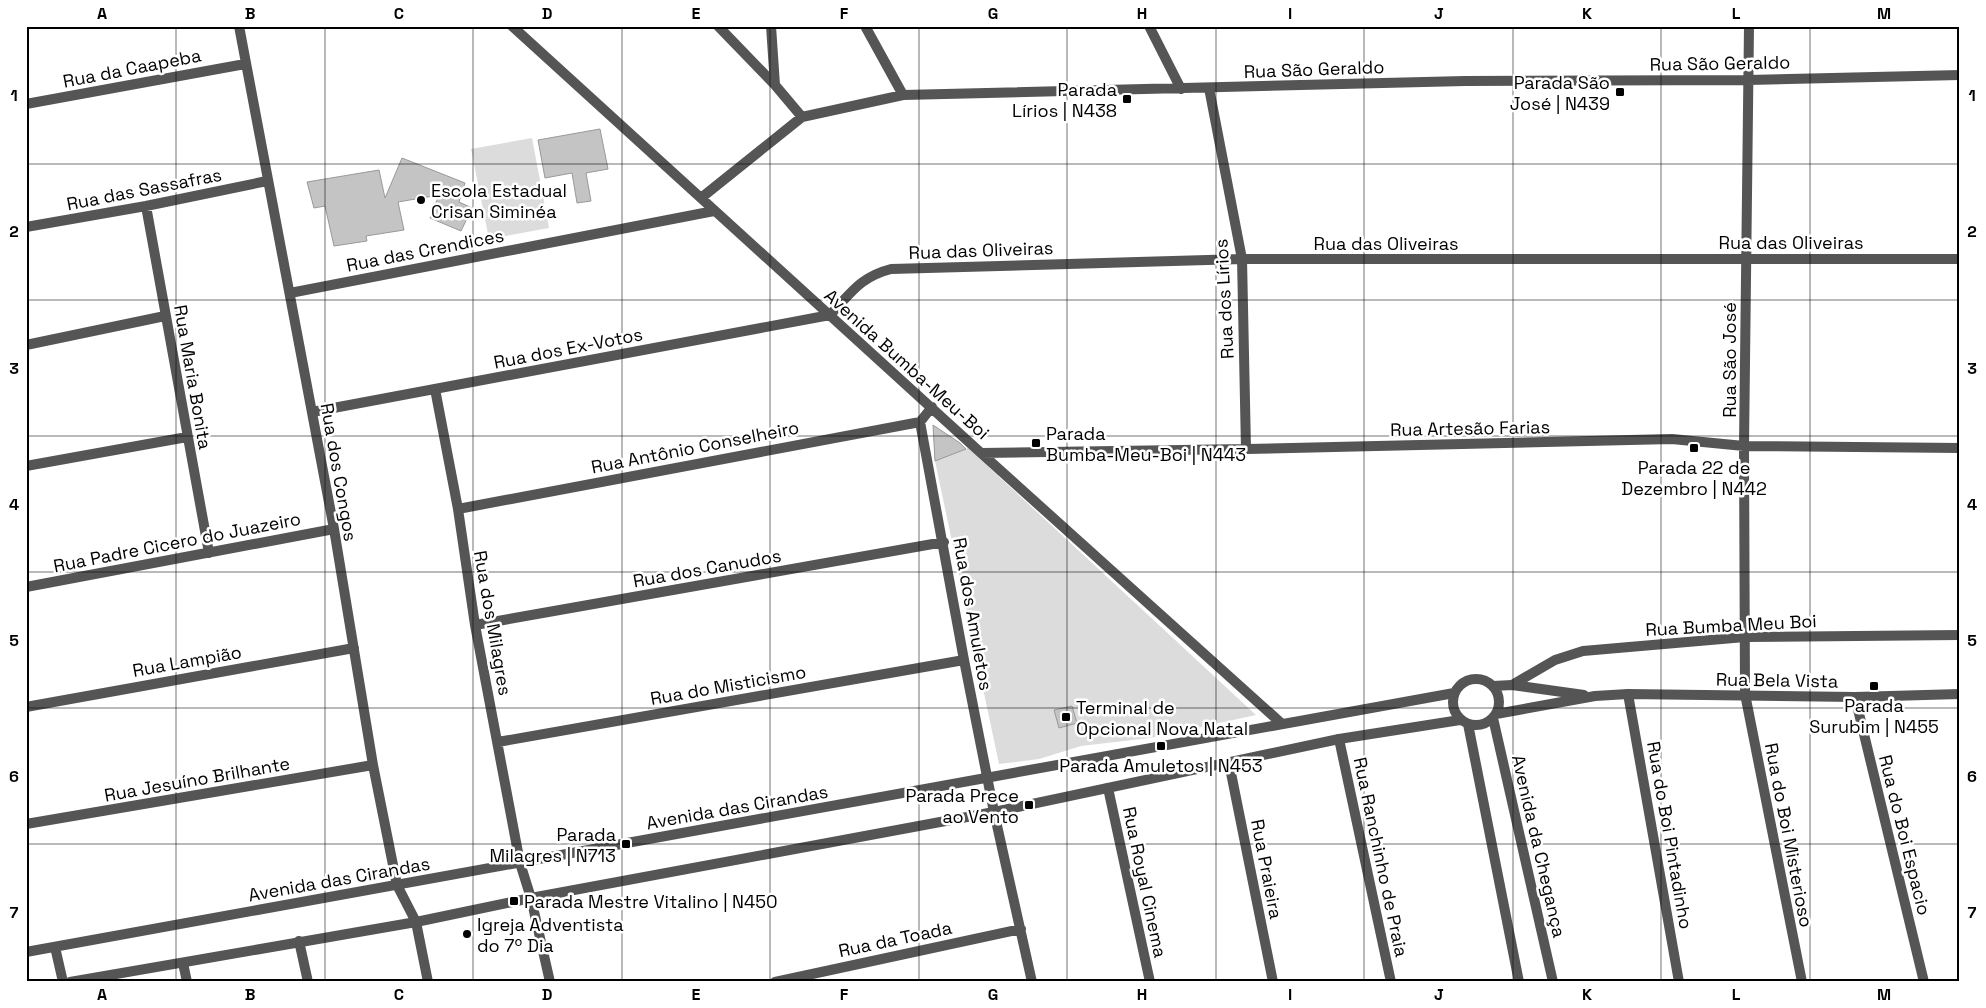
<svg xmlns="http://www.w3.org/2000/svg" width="1986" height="1008" viewBox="0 0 1986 1008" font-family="'Space Grotesk',sans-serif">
<rect width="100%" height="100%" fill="#fff"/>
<path fill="#dcdcdc" d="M532,138l17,90 -60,11 -18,-90z
M968,448l288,267 -106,23 -69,8 -42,13 -40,5 -64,-303z"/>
<path fill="#c4c4c4" stroke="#999" d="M600,129l8,40 -22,4 5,28 -14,2 -5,-30 -27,5 -7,-38z
M402,158l63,25 -6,19 13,6 -11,23 -31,-13 9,-23 -41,7 6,28 -38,6 1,5 -33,5 -9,-40 -11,2 -7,-26 72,-12 6,28z
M933,425l27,18 6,6 -31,12z
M1072,706l5,17 -18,5 -5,-18z"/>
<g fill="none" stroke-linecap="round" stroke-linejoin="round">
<path stroke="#555" stroke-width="10" d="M239,26l95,503 39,236 24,120 19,37 12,60
M512,26l469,427 300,270
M718,26l57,59
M771,26l4,59 27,32
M865,26l38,69
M1149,26l32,63
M1749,26l-5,420 1,248 57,288
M1209,88l33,171 4,190
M26,104l219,-40
M701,198l101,-81 101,-22 562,-14 283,-1 212,-5
M146,206l63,347
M26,227l120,-21 121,-25
M290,293l424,-82
M26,345l139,-29
M435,389l23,120 17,116 45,238 11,35 19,84
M312,412l518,-97c21,-22 30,-38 61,-46l351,-10h718
M920,422l44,238 30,152 38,170
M981,453l265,-4 426,-10 72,7 216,2
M26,466l161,-29
M458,509l462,-87 12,-15
M26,587l308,-58
M475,625l469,-83
M1512,685l43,-25 28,-9 162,-14 215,-2
M1628,694l51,288
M1855,697l69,285
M26,707l328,-59
M1339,739l52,243
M498,742l466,-82
M1229,763l44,219
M1108,788l42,194
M26,824l347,-59
M299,941l9,41
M183,963l4,19
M775,982l246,-53"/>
<path stroke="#555" stroke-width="10" d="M1453 702a23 23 0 1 1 46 0a23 23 0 1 1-46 0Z
M1493,686l19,-1 72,10
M1496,714l99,-18 33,-2 227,3 105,-3
M1493,718l60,264
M1468,724l51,258
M55,947l8,35
M26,952l1428,-259
M70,982l346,-60 115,-24 463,-86 345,-73 121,-19"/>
</g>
<path fill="none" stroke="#000" stroke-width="1" stroke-opacity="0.55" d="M176,26v956M325,26v956M473,26v956M622,26v956M770,26v956M919,26v956M1067,26v956M1216,26v956M1364,26v956M1513,26v956M1661,26v956M1810,26v956M26,164h1934M26,300h1934M26,436h1934M26,572h1934M26,708h1934M26,844h1934"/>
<g fill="#000" stroke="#fff" stroke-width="2">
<rect x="1615" y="87" width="10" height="10" rx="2.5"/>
<rect x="1122" y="94" width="10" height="10" rx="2.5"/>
<circle cx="421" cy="200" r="5"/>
<rect x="1031" y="438" width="10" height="10" rx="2.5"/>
<rect x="1689" y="443" width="10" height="10" rx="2.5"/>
<rect x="1869" y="681" width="10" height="10" rx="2.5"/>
<rect x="1061" y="712" width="10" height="10" rx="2.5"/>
<rect x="1156" y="741" width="10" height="10" rx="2.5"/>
<rect x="1024" y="800" width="10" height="10" rx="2.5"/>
<rect x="621" y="839" width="10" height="10" rx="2.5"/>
<rect x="509" y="896" width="10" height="10" rx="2.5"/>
<circle cx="467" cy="934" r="5"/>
</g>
<g text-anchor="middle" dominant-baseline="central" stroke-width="5" stroke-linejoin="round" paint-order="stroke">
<g font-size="18" fill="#000" stroke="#fff">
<text transform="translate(1720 63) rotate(-1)">Rua São Geraldo</text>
<text transform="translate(132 68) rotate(-11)">Rua da Caapeba</text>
<text transform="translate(1314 69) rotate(-2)">Rua São Geraldo</text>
<text transform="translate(144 189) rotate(-11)">Rua das Sassafras</text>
<text x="1791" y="242">Rua das Oliveiras</text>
<text x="1386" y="243">Rua das Oliveiras</text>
<text transform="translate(425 250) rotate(-11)">Rua das Crendices</text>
<text transform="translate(981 250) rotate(-2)">Rua das Oliveiras</text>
<text transform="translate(1224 299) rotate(-93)">Rua dos Lírios</text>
<text transform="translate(568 348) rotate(-11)">Rua dos Ex-Votos</text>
<text transform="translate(1729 360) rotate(-90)">Rua São José</text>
<text transform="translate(907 364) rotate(42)">Avenida Bumba-Meu-Boi</text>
<text transform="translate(193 377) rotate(80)">Rua Maria Bonita</text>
<text transform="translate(1470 428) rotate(-1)">Rua Artesão Farias</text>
<text transform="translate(695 447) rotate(-11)">Rua Antônio Conselheiro</text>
<text transform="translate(339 472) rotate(80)">Rua dos Congos</text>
<text transform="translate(177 542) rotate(-11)">Rua Padre Cicero do Juazeiro</text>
<text transform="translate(707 568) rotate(-10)">Rua dos Canudos</text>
<text transform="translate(973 614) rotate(80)">Rua dos Amuletos</text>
<text transform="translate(493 623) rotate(80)">Rua dos Milagres</text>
<text transform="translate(1731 625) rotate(-3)">Rua Bumba Meu Boi</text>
<text transform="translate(187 661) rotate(-10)">Rua Lampião</text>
<text transform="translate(1777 680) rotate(1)">Rua Bela Vista</text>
<text transform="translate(728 685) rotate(-10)">Rua do Misticismo</text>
<text transform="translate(197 779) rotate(-10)">Rua Jesuíno Brilhante</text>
<text transform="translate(737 807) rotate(-10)">Avenida das Cirandas</text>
<text transform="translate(1670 835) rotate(80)">Rua do Boi Pintadinho</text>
<text transform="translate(1789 835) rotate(79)">Rua do Boi Misterioso</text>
<text transform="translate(1905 835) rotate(76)">Rua do Boi Espacio</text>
<text transform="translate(1539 846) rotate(77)">Avenida da Chegança</text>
<text transform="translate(1381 857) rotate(78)">Rua Ranchinho de Praia</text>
<text transform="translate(1267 869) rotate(79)">Rua Praieira</text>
<text transform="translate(339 879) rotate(-10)">Avenida das Cirandas</text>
<text transform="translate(1145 882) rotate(78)">Rua Royal Cinema</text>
<text transform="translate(895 939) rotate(-12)">Rua da Toada</text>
</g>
<g font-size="18" fill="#000" stroke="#fff" text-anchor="start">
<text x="1610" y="82" text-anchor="end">Parada São<tspan x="1610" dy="21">José | N439</tspan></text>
<text x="1117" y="89" text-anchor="end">Parada<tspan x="1117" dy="21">Lírios | N438</tspan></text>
<text x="431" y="190">Escola Estadual<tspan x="431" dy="21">Crisan Siminéa</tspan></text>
<text x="1046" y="433">Parada<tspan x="1046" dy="21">Bumba-Meu-Boi | N443</tspan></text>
<text x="1694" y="467" text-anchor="middle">Parada 22 de<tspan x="1694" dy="21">Dezembro | N442</tspan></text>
<text x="1874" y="705" text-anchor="middle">Parada<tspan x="1874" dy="21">Surubim | N455</tspan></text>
<text x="1076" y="707">Terminal de<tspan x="1076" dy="21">Opcional Nova Natal</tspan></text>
<text x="1161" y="765" text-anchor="middle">Parada Amuletos | N453</text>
<text x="1019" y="795" text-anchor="end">Parada Prece<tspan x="1019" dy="21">ao Vento</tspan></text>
<text x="616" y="834" text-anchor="end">Parada<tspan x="616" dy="21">Milagres | N713</tspan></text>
<text x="524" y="901">Parada Mestre Vitalino | N450</text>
<text x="477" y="924">Igreja Adventista<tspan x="477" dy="21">do 7º Dia</tspan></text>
</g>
</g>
<rect width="1986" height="1008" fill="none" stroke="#ffffff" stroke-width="55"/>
<rect x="28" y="28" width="1930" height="952" fill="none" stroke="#000" stroke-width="2"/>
<g font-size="16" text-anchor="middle" font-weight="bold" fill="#000">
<text x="102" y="19">A</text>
<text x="250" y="19">B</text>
<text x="399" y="19">C</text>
<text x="547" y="19">D</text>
<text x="696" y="19">E</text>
<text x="844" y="19">F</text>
<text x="993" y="19">G</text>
<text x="1142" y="19">H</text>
<text x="1290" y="19">I</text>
<text x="1439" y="19">J</text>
<text x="1587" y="19">K</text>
<text x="1736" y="19">L</text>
<text x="1884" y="19">M</text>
<text x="14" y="101">1</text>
<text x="1972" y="101">1</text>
<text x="14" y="237">2</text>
<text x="1972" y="237">2</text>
<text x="14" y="374">3</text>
<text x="1972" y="374">3</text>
<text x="14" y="510">4</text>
<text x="1972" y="510">4</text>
<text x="14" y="646">5</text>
<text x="1972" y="646">5</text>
<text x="14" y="782">6</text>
<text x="1972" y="782">6</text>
<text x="14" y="918">7</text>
<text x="1972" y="918">7</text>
<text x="102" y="1000">A</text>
<text x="250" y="1000">B</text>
<text x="399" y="1000">C</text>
<text x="547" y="1000">D</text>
<text x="696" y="1000">E</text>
<text x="844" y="1000">F</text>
<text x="993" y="1000">G</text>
<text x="1142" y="1000">H</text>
<text x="1290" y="1000">I</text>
<text x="1439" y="1000">J</text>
<text x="1587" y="1000">K</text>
<text x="1736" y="1000">L</text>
<text x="1884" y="1000">M</text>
</g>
</svg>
